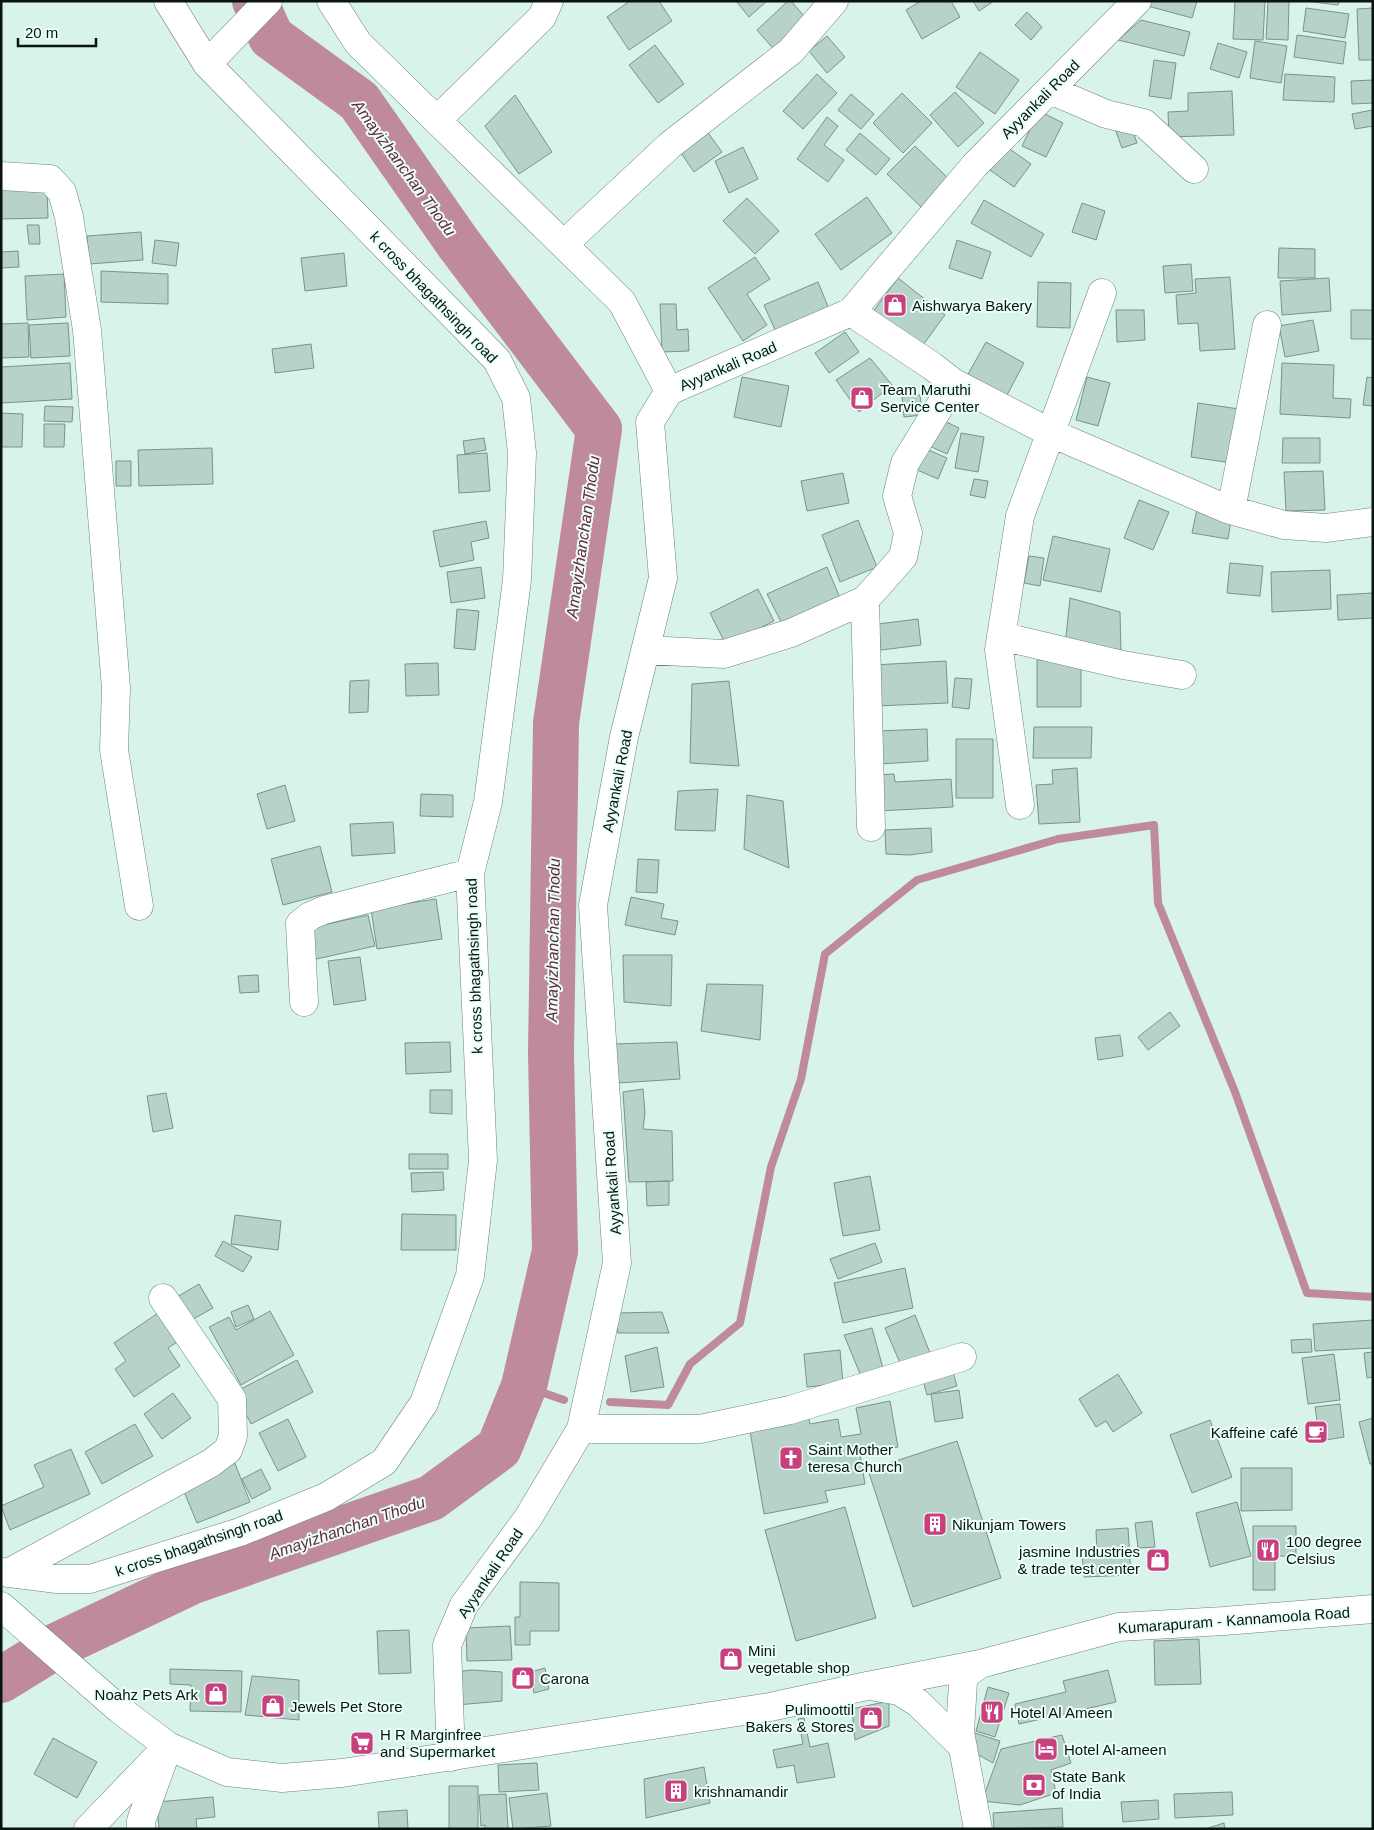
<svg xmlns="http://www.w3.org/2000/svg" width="1374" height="1830" viewBox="0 0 1374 1830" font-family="Arial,sans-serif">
<rect width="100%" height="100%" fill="#d7f3ea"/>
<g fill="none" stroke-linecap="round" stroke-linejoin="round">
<path stroke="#c08a9d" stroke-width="8" d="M524,1386l40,14
M610,1402l58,3 22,-41 50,-41 31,-156 30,-88 24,-125 92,-74 141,-41 96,-14 4,78 77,189 72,201 66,4"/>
<path stroke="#c08a9d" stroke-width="46" d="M1,1680l55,-34 137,-65 238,-83 68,-50 25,-62 31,-135 -4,-198 5,-330 43,-294 -141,-186 -99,-142 -88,-64 -16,-36"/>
</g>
<path fill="#b7d2c9" stroke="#7a938b" d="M630,1h29l13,20 -43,29 -22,-33z
M736,1h31l-18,16z
M788,1h3l20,23 -33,30 -21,-24z
M921,1h30l9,16 -38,22 -16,-29z
M973,1h21l-15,10z
M1145,1h52l-5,17 -48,-13z
M1235,1h30l-2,39 -30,-1z
M1268,1h21l-1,39 -22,-1z
M1306,1h33l-1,4z
M1306,8l43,6 -4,24 -42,-7z
M1373,8v52h-14l-2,-51z
M1027,12l15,15 -11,13 -16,-15z
M1141,20l49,12 -6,24 -66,-16z
M1297,35l49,7 -3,22 -49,-7z
M827,36l18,21 -18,16 -18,-22z
M1255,41l32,5 -6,37 -31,-5z
M1218,43l29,9 -8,26 -29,-9z
M655,45l29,39 -26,19 -29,-38z
M980,52l39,28 -24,34 -39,-27z
M1154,60l22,3 -5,36 -22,-3z
M817,74l20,19 -34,36 -20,-18z
M1285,74l50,3 -1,25 -51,-2z
M1373,80v23l-21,1 -1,-23z
M1232,91l2,44 -65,2 -1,-25 20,-1v-18z
M955,92l29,31 -26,24 -28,-32z
M902,93l30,30 -29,30 -30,-30z
M851,94l23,20 -13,15 -23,-19z
M515,95l37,57 -33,22 -34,-48z
M1372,110l1,16 -18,3 -3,-15z
M1039,111l24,12 -17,34 -24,-11z
M827,117l11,9 -14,19 20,15 -16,22 -31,-23z
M1130,123l7,20 -15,5 -7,-19z
M706,130l16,22 -28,20 -15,-22z
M860,133l30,26 -14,16 -30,-25z
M1004,145l27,19 -17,23 -27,-19z
M915,146l36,35 -28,28 -36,-35z
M743,147l15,32 -29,14 -14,-32z
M47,188l1,30 -47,1v-29z
M867,197l25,36 -51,37 -26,-36z
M747,198l32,33 -24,23 -32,-33z
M984,200l60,34 -13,23 -60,-34z
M1082,203l23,8 -9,29 -24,-8z
M27,225h12l1,19h-11z
M141,232l2,28 -54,4 -2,-28z
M155,240l24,3 -3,23 -24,-3z
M957,240l34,12 -9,27 -33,-11z
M1279,248l36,1v29h-37z
M18,251l1,16 -18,1v-16z
M344,253l3,33 -42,5 -4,-33z
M755,257l15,22 -23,15 20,31 -24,16 -35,-53z
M1191,264l2,27 -28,2 -2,-27z
M101,271l67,3v30l-67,-2z
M64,274l2,43 -39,3 -2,-44z
M1230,277l5,72 -35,2 -2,-28 -20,1 -2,-29 20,-2 -1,-14z
M898,278l47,37 -25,34 -48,-36z
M1329,278l2,33 -49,4 -2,-34z
M818,282l11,27 -53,23 -12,-27z
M1038,282l33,1 -1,45 -33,-1z
M660,304h16l1,26 11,-1 1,22 -27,1z
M1116,310h28l1,30 -28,2z
M1351,310h22v29h-22z
M1313,320l6,31 -34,6 -6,-31z
M28,323l1,34 -28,1v-34z
M68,323l2,33 -39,2 -2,-33z
M845,332l14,20 -30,21 -14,-20z
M986,342l38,21 -18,34 -39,-21z
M311,344l3,24 -39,5 -3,-24z
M870,358l22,27 -33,27 -23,-32z
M70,363l2,36 -71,4v-36z
M1282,363l52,2 -1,33 18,1 -1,19 -70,-4z
M742,377l47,9 -8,41 -47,-10z
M1087,377l23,6 -12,43 -22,-6z
M1367,377l6,1v28l-10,-1z
M920,395l2,20 -18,2 -2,-20z
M1198,403l41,6 -7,54 -41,-6z
M45,406l28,1 -1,15 -28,-1z
M1,413l22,1 -1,33h-21z
M938,418l21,10 -12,26 -22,-10z
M44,424h21l-1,23h-20z
M961,433l23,4 -6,35 -23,-4z
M484,438l2,12 -21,4 -2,-13z
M1283,438h37v25h-38z
M212,448l1,36 -74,2 -1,-36z
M926,449l21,9 -9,21 -21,-9z
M487,453l3,38 -31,2 -2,-38z
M116,461h15v25h-15z
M1323,471l2,39 -39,1 -2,-39z
M843,473l6,30 -42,8 -6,-30z
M974,479l14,2 -3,17 -15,-3z
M1139,500l30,12 -16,38 -29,-12z
M1197,509l35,6 -4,24 -36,-6z
M858,520l19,47 -37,15 -18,-47z
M486,521l3,17 -18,4 3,18 -34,7 -7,-36z
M1053,536l57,13 -9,43 -58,-12z
M1029,556l15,2 -4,28 -16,-3z
M1230,563l33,3 -3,30 -33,-3z
M481,567l4,31 -34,5 -4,-31z
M827,567l13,31 -58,26 -15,-30z
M1330,570l1,39 -59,3 -1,-40z
M758,589l16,32 -48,24 -16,-32z
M1373,593v25l-35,2 -1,-25z
M1070,598l50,14 1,41 -56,-7z
M457,609l22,2 -4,39 -21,-2z
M918,619l3,26 -40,5 -3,-26z
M1037,660h44v47h-44z
M946,661l2,42 -73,3 -2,-41z
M438,663l1,32 -33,1 -1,-32z
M955,678l17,1 -3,30 -17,-2z
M369,680l-1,32 -19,1 1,-32z
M729,681l10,85 -49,-3 2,-79z
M1034,727h58l-1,31h-58z
M927,729l1,32 -49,3 -2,-33z
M956,739h37v59h-37z
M1077,768l3,54 -41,2 -3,-39 17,-1 -1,-14z
M894,774l1,8 56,-3 2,28 -74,4 -2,-36z
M285,785l10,36 -28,8 -10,-35z
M718,789l-3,42 -40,-1 3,-39z
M421,794l32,1v22l-33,-1z
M747,795l36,6 6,67 -45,-19z
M393,822l2,31 -43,3 -2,-32z
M931,828l1,24 -23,3 -23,-1 -1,-24z
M320,846l12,46 -49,13 -12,-46z
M638,859l21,1 -2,33 -21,-1z
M631,897l33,7 -3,14 17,3 -3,14 -50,-10z
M436,899l6,40 -65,10 -6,-40z
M368,915l7,31 -63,14 -7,-31z
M623,955h49l-1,51 -47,-4z
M360,957l6,43 -32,5 -6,-44z
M258,975l1,17 -19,1 -2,-17z
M707,984l56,1 -3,55 -59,-9z
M1170,1012l10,14 -32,24 -10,-13z
M1120,1035l3,21 -25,4 -3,-22z
M450,1042l1,30 -45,2 -1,-31z
M677,1042l3,37 -62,4 -3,-39z
M643,1089l2,24 -2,16 29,2 1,50 -44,1 -6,-90z
M430,1090h22v24l-22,-1z
M166,1093l7,35 -20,4 -6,-36z
M409,1154h39v15h-39z
M443,1172l1,18 -32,2 -1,-19z
M870,1176l10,54 -37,6 -9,-53z
M669,1181v24l-22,1 -1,-24z
M402,1214l54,1v35h-55z
M235,1215l46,6 -3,29 -47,-6z
M223,1241l29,16 -9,15 -28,-16z
M875,1243l7,19 -44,17 -8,-20z
M905,1268l8,40 -70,15 -9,-40z
M199,1284l14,24 -25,14 -13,-24z
M248,1305l6,14 -18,8 -5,-15z
M161,1311l19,29 -12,8 12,18 -46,31 -19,-28 11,-8 -12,-18z
M270,1311l24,44 -53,30 -32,-58 20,-10 7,13z
M662,1312l7,21h-51l-2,-20z
M915,1315l17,43 -29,12 -18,-42z
M1373,1320v28l-58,3 -2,-27z
M872,1328l12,44 -21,9 -19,-46z
M1311,1339l1,13 -20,1 -1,-13z
M657,1347l7,40 -33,5 -6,-36z
M840,1350l3,33 -36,4 -3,-33z
M1373,1352v25l-6,1 -3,-25z
M1334,1354l6,46 -32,4 -6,-46z
M297,1360l16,32 -62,32 -16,-32z
M951,1365l6,21 -30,9 -6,-22z
M1118,1374l24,39 -29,19 -7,-11 -10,6 -17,-28z
M959,1390l4,28 -28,4 -4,-28z
M173,1393l18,25 -29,21 -18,-25z
M890,1401l8,46 -38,7 5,30 -40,7 3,11 -64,12 -15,-89 59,-11 2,10 28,-5 3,18 20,-3 -5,-26z
M1340,1404l4,33 -24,4 -5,-34z
M1373,1418v46h-3l-11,-42z
M288,1419l18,38 -28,14 -19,-38z
M1210,1420l22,57 -40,16 -22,-58z
M135,1424l18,32 -51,28 -17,-32z
M957,1441l44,137 -88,29 -45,-137z
M71,1449l19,45 -80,36 -9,-24 43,-19 -10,-22z
M234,1461l16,41 -53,21 -17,-41z
M1241,1468h51v42l-51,1z
M261,1469l10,20 -19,10 -10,-20z
M1237,1502l14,54 -41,11 -14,-54z
M845,1507l31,111 -80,23 -31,-111z
M1152,1521l3,26 -17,1 -3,-25z
M1253,1526h43v30h-21v34h-22z
M1128,1528l3,47 -47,2 -2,-23 15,-1 -1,-23z
M520,1582l39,1v48h-29v14h-15v-28h5z
M510,1626l2,34 -45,1 -1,-33z
M409,1630l2,43 -32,1 -2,-43z
M1199,1639l2,45 -46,1 -1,-44z
M545,1668l4,21 -15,4 -4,-21z
M170,1669l72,2 -1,41 -51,-1 1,-26 -21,-1z
M471,1670l31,2v29l-45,4 -1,-33z
M1108,1670l8,32 -97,22 -4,-20 51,-12 -3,-11z
M252,1676l47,4v40l-54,-5z
M988,1687l21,6 -14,44 -19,-6z
M889,1701v25l-34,14 -3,-31z
M804,1718l6,29 18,-4 7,34 -38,6 -3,-18 -17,3 -4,-18 30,-6 -5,-25z
M972,1732l28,9 -7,22 -20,-11z
M1062,1735l9,28 -20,7 5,23 -36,12 -38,-4 19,-52z
M53,1738l44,24 -20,36 -43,-24z
M537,1763l2,27 -40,2 -1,-27z
M704,1767l6,36 -64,15 -2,-39z
M449,1786h29v43h-29z
M1232,1792l1,23 -58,3 -1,-24z
M547,1793l4,33 -38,3 -4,-31z
M506,1794l2,35h-23v-4l-4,1 -2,-31z
M213,1797l2,20 -19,2 1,10h-38l-2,-27z
M1158,1800l1,19 -36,3 -2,-20z
M1062,1808l1,19 -69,2 -1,-16z
M407,1810l1,19h-29l-1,-17z
M1224,1823l1,6h-20z"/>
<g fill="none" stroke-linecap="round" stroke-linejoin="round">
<g stroke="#6b847c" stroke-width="29">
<path id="minor" d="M331,1l27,42 264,259 47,89
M207,64l61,-63
M1050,90l56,24 38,9 50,46
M437,120l105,-103 7,-16
M1,176l49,3 12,13 7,25 18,113 29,358 -2,62 25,156
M564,244l106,-99 121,-94 43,-50
M851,312l81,54 22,17 97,50 176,76 57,16 42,3 47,-6
M1231,510l36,-185
M1001,636l122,29 59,10
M646,650l78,4 67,-21 74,-33
M1020,805l-21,-155 21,-134 82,-223
M871,827l-6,-227 38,-43 5,-24 -11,-37 8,-33 49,-80
M304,1002l-4,-78 10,-8 14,-6 146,-37
M581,1429h119l90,-19 172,-53
M1,1572l56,7h33l150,-47 86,-35 58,-35 40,-59 46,-127 13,-116 -13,-287 18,-71 29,-222 5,-127 -6,-55 -19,-38 -290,-296 -39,-63
M8,1573l203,-110 17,-13 5,-14 -1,-37 -69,-101
M451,1757l-4,-112 17,-40 64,-87 53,-89 36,-166 -24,-358 31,-168 39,-159 -13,-156 19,-31 182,-79 124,-147 162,-164
M88,1829l80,-83
M141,1829v-8l24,-66"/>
</g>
<g stroke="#6b847c" stroke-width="29">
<path id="secondary" d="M1,1606l118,103 49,37 59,26 55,6 60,-5 428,-66 97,-21 113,-22 139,-37 105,-6 149,-12
M876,1687l23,4 19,12 45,44
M978,1829l-18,-97 3,-50 3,-8 14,-10"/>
</g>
<use href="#minor" stroke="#fff" stroke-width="28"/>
<use href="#secondary" stroke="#fff" stroke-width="28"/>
</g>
<defs>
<g id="shop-square" transform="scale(1.25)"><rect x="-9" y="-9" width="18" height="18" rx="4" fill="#c8407e" stroke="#e9fff7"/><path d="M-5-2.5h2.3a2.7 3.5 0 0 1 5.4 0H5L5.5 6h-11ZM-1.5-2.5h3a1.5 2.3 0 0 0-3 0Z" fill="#fff"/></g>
<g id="cafe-square" transform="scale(1.25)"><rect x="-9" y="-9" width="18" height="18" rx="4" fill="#c8407e" stroke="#e9fff7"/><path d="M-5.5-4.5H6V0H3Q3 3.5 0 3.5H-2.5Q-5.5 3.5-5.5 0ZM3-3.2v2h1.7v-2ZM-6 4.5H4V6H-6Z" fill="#fff"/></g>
<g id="church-square" transform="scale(1.25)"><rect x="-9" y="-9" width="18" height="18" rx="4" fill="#c8407e" stroke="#e9fff7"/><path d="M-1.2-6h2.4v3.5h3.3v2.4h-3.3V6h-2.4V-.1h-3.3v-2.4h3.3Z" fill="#fff"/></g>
<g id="building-square" transform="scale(1.25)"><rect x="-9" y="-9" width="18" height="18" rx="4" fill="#c8407e" stroke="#e9fff7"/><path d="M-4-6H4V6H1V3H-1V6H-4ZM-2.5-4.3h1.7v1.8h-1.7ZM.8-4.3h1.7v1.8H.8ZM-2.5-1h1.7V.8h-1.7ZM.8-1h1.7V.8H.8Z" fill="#fff"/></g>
<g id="restaurant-square" transform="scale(1.25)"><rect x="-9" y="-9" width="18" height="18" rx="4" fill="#c8407e" stroke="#e9fff7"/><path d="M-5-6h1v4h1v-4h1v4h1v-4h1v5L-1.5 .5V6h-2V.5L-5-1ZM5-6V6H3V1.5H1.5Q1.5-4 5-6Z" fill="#fff"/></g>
<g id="supermarket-square" transform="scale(1.25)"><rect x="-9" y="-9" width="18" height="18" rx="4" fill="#c8407e" stroke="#e9fff7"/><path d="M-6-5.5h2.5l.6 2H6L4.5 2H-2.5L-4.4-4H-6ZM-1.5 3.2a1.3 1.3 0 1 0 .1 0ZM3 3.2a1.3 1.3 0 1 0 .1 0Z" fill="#fff"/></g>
<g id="hotel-square" transform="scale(1.25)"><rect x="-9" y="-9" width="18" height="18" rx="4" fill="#c8407e" stroke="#e9fff7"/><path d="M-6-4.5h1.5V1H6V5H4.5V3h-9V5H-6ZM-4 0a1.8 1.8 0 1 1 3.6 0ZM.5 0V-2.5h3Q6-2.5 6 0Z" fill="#fff"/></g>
<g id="bank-square" transform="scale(1.25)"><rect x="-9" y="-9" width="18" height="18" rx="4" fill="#c8407e" stroke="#e9fff7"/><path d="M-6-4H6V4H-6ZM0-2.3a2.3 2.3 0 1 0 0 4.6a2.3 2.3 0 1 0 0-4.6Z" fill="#fff"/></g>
</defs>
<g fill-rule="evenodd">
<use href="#shop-square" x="895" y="305"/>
<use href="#shop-square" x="862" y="398"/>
<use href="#cafe-square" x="1316" y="1432"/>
<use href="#church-square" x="791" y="1458"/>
<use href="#building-square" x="935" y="1524"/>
<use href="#restaurant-square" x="1268" y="1550"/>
<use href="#shop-square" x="1158" y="1560"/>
<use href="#shop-square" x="731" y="1659"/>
<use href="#shop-square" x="523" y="1678"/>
<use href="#shop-square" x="216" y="1694"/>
<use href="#shop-square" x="273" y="1706"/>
<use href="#restaurant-square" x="992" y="1712"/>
<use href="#shop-square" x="871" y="1718"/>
<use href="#supermarket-square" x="362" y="1743"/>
<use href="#hotel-square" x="1046" y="1749"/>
<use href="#bank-square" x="1034" y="1785"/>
<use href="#building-square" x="676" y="1791"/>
</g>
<g text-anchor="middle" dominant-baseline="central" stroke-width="4" stroke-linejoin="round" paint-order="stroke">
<g font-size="15" fill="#091310" stroke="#e9fff7">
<text transform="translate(1040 99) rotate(-45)">Ayyankali Road</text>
<text transform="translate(434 297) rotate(46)">k cross bhagathsingh road</text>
<text transform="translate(728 366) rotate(-23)">Ayyankali Road</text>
<text transform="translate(617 781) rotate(-79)">Ayyankali Road</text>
<text transform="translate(474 966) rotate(-92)">k cross bhagathsingh road</text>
<text transform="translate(612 1183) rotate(-94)">Ayyankali Road</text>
<text transform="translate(199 1543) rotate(-19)">k cross bhagathsingh road</text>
<text transform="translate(490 1573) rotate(-56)">Ayyankali Road</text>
<text transform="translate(1234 1620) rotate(-4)">Kumarapuram - Kannamoola Road</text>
</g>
<g font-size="15" fill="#091310" stroke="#e9fff7" text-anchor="start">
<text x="912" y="305">Aishwarya Bakery</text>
<text x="880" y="389">Team Maruthi<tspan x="880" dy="17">Service Center</tspan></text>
<text x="1298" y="1432" text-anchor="end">Kaffeine café</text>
<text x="808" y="1449">Saint Mother<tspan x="808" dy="17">teresa Church</tspan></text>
<text x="952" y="1524">Nikunjam Towers</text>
<text x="1286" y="1541">100 degree<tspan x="1286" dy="17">Celsius</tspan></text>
<text x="1140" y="1551" text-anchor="end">jasmine Industries<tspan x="1140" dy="17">&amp; trade test center</tspan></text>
<text x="748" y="1650">Mini<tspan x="748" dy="17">vegetable shop</tspan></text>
<text x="540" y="1678">Carona</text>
<text x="198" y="1694" text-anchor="end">Noahz Pets Ark</text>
<text x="290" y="1706">Jewels Pet Store</text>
<text x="854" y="1709" text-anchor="end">Pulimoottil<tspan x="854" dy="17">Bakers &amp; Stores</tspan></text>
<text x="1010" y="1712">Hotel Al Ameen</text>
<text x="380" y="1734">H R Marginfree<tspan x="380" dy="17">and Supermarket</tspan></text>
<text x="1064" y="1749">Hotel Al-ameen</text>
<text x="1052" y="1776">State Bank<tspan x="1052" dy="17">of India</tspan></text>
<text x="694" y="1791">krishnamandir</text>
</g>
<g font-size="16" font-style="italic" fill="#692743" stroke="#e9fff7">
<text transform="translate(404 168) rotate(54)">Amayizhanchan Thodu</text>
<text transform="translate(583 537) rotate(-82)">Amayizhanchan Thodu</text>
<text transform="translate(553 940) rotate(-89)">Amayizhanchan Thodu</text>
<text transform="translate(347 1528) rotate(-19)">Amayizhanchan Thodu</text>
</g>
</g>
<rect width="1374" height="1830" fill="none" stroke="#091310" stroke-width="5"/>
<path d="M18 38v8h78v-8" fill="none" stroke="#091310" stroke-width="2.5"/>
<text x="25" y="38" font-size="15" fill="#091310" stroke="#e9fff7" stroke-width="4" paint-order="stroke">20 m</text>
</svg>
